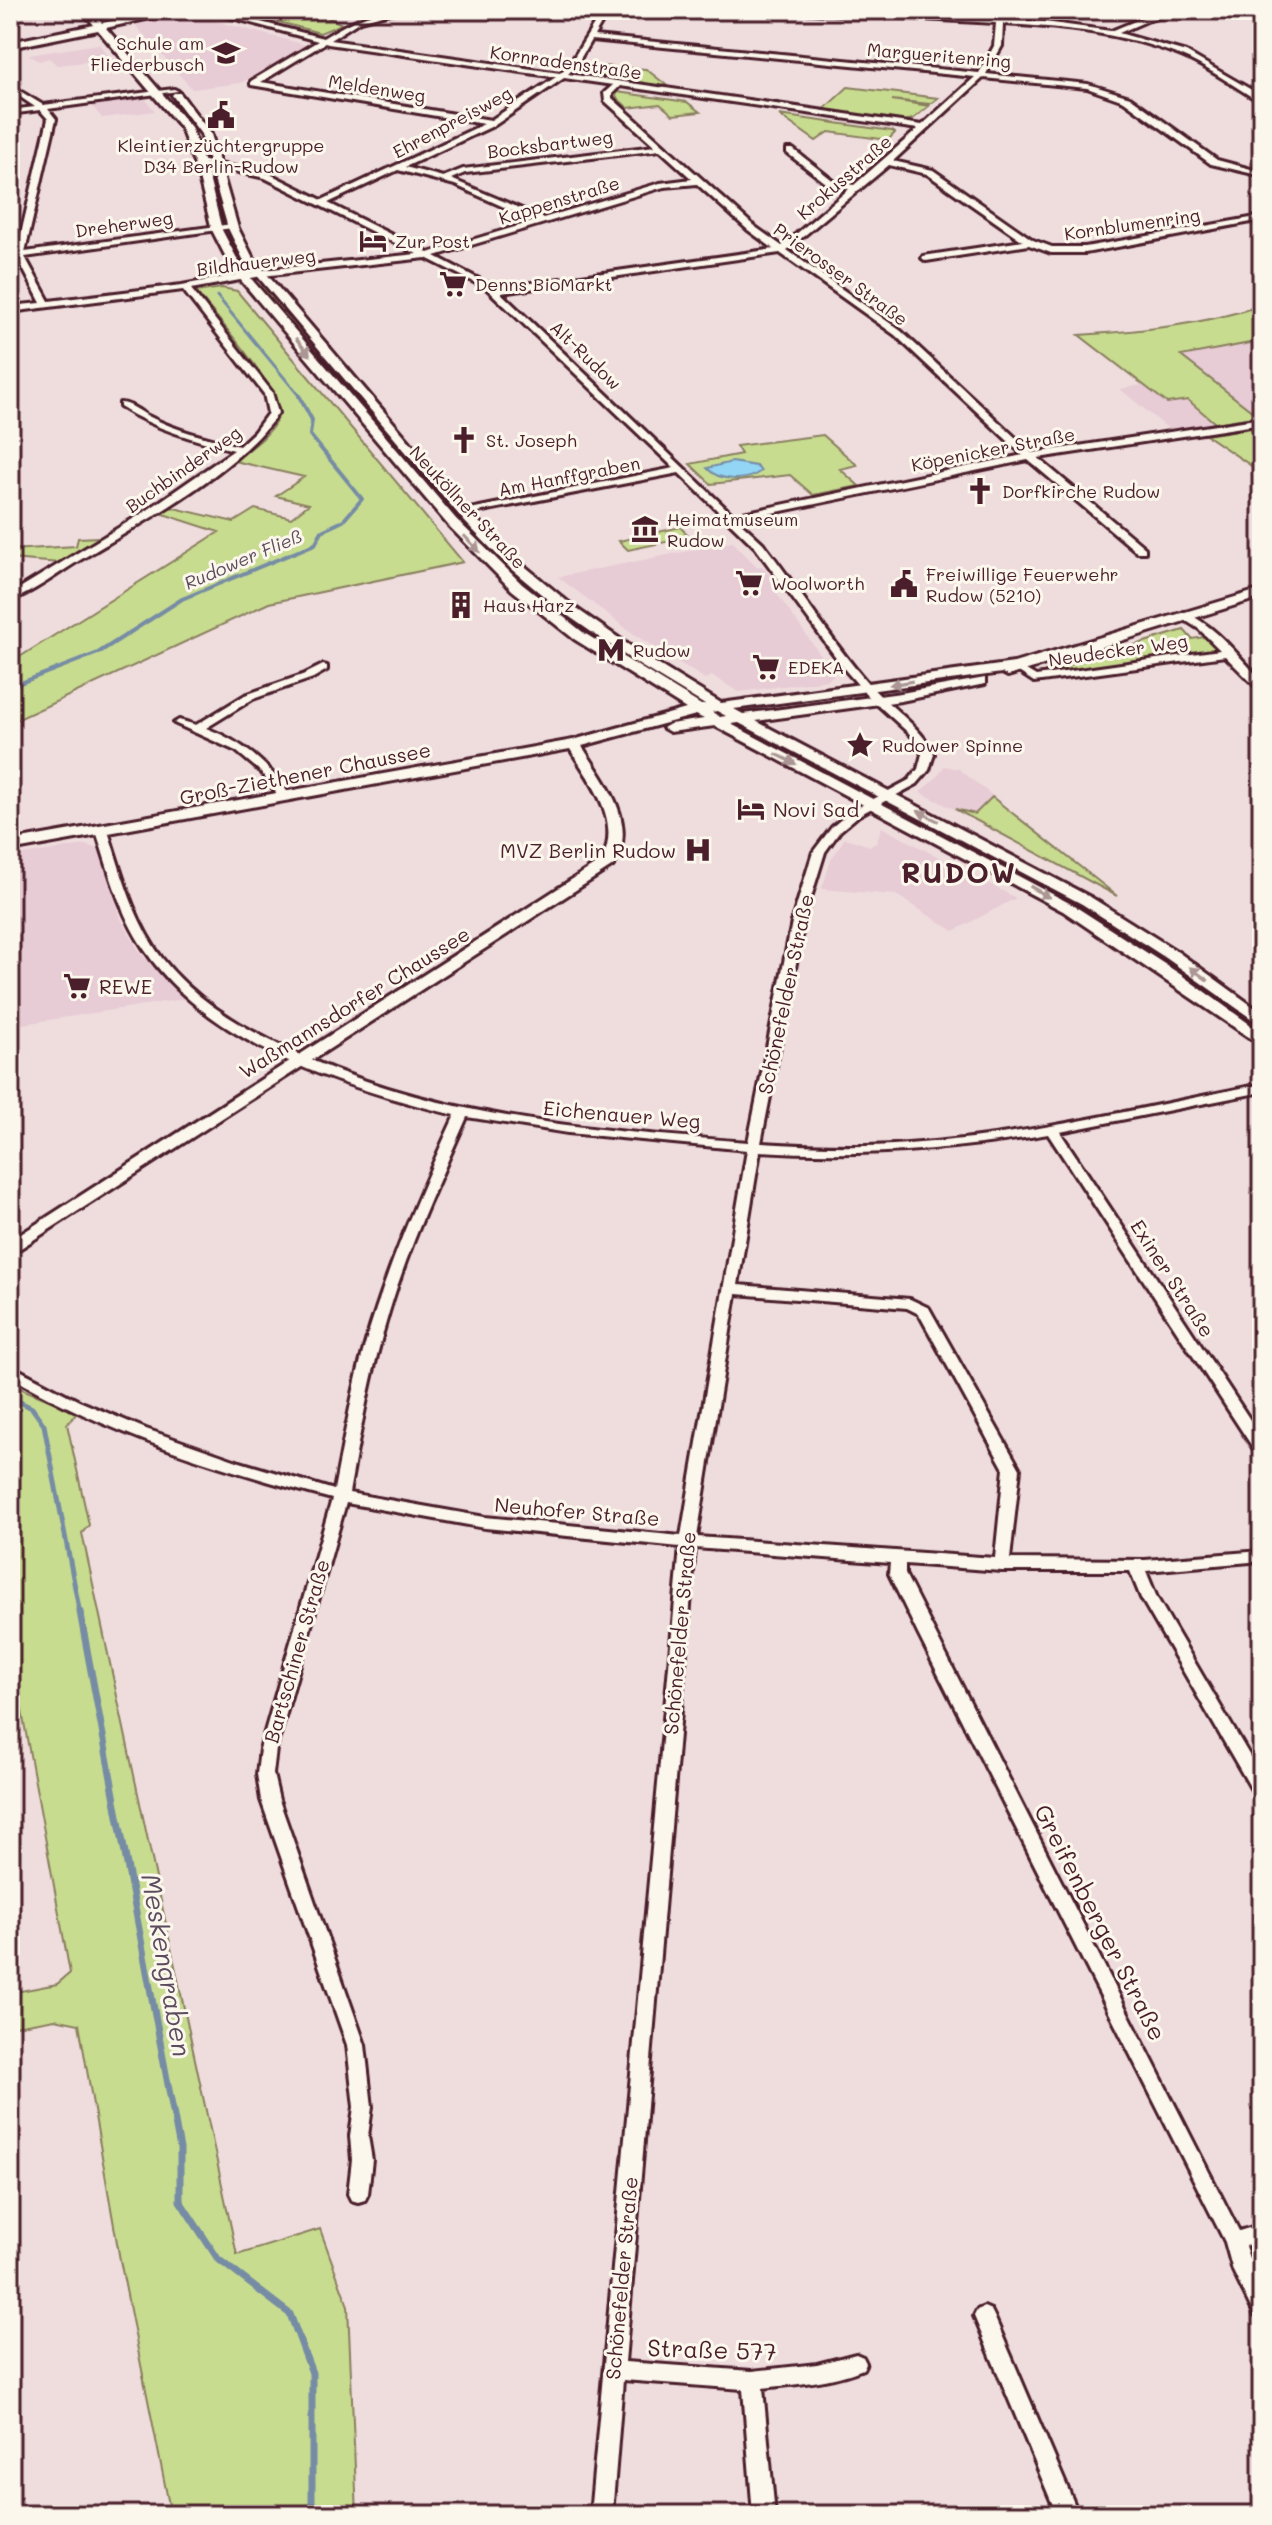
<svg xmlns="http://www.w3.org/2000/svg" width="1272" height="2525" viewBox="0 0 1272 2525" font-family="Mali,sans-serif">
<rect width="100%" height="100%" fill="#efddde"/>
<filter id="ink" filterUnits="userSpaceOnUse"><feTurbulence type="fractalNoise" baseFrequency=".0125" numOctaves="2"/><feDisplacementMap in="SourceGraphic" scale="16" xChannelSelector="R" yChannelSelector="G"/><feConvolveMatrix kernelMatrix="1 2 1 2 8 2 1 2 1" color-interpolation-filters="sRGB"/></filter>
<g filter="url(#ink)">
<path fill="#e7cbd5" d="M185,13l56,15 65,17 -65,38 -49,6 -56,-63 3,-4z
M99,44l12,15 -54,6 -8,-7 -10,3 -10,-6z
M140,99l6,1 9,11 -53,7 -11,-13z
M1255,342l7,5v68l-4,1 -78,-60z
M1143,385l24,18 21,-3 27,23 -45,7 -50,-41z
M733,542l24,25 5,-1 16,19 -6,2 62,87 -6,6 -89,12 -27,-16 -7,3 -70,-44 -77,-58z
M944,766l15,3 90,72 -20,6 -109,-55 18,-16z
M881,827l27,14 108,57 -62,33 -58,-36 -74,-6 9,-29 14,-22 25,8 7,-3z
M85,845l14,4 22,70 18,32 44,48 -173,27v-169z"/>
<path fill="#c8dc90" stroke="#897e5e" stroke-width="2" d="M278,10h34l30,14 -22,9 -60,-16z
M585,65l61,4 24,19 -91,-12z
M848,87l90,11 -8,6 -38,-4 37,6 -16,13 -10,2 -80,-11z
M617,92l70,10 13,10 -27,3 -13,-11 -32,4 -12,-11z
M779,115l113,16 3,2 -7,7 -59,-8 -13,9z
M263,286l106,122 -7,2 -104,-123z
M222,288l15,3 226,271 -194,41 -259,120v-60l209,-131 -59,-19 10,-6 64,15 21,-13 36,9 18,-14 -33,-8 28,-19 -70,-16c15,-12 38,-26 44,-45 7,-23 -65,-103 -82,-124z
M1262,305v29l-9,6 2,2 -74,14 77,60 -43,7 -27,-23 -21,3 -88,-68c62,-4 124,-10 183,-30z
M374,414l86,100 -9,1 -84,-100z
M1252,428l10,9v36l-56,-38z
M823,435l34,30 -17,4 19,17 -46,9 -23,-20 -79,9 -21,-20 51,-10 -5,-8z
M680,527l10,10 -62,13 -9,-9z
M101,537l-41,26 -50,-4v-9l66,-4 2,-8z
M1184,630l8,9 12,-2 15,13 -183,25z
M754,731l118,61 1,1 -7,2 -120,-62z
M992,797l125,99 -162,-87 20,5z
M1131,933l131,95v6l-140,-98z
M10,1384l68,28 -11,12 22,101 -7,8 155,722 83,-26 28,77 9,209h-186l-51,-255 -41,-236 -24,-5 -45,8v-34l47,-9 13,-11 -60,-327z"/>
<path fill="#93d5f5" stroke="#768ca4" stroke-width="2" d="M732,462l24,4 5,5c-14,11 -42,11 -54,-3z"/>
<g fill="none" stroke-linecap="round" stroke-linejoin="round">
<path stroke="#768ca4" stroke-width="3" d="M217,296l84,102"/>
<path stroke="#768ca4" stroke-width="4" d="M10,687l88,-34 84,-54 133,-55 7,-13 21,-10 19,-22 -52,-64 2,-15 -13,-24"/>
<path stroke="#768ca4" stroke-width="5" d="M10,1397l22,11 12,17 36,189"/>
<path stroke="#768ca4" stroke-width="7" d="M80,1612l100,537v52l38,58 72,55 22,59v142"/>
<g stroke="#4a1f2b" stroke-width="6">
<path id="street" d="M203,10h11l109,28c25,-15 48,-28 78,-28l-41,11 -30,19 230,33 9,-8 34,-55h6l-15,26 385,37 15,-27 2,-23 -201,-11 -3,-2h41l164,9 1,-9h6v10l41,2 66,9 34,-14 29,-7h13l-38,10 -30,13 67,19 76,44v5h-3c-26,-15 -52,-35 -80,-46 -56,-22 -116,-28 -176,-31l-1,22 -16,28 102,10 42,13 87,63 45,12v4l-51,-12 -87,-63 -37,-13 -104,-10 -90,83 40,9 100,70 19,7h33l177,-31v4l-177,33h-34l-22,-8 -103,16 -4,-3 1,-2 100,-15 -96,-67 -38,-9 -102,85 114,81 131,122 230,-35v6l-224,34 107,90v4h-8l-109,-92 -290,60 25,23 13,17c30,40 57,83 90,121 22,26 52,41 68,73l-5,16 -12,14 -58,31 -19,16 -15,21 -20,65 -44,226c49,3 98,5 147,1 120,-8 236,-37 354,-60v8l-202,40 202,306v17l-5,-1 -209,-320c-96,17 -191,23 -288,17l-22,134 172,14 19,9 91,161 -10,90 135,1 117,-9v10l-116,10 11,27 105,179v21l-6,-1 -115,-199 -11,-27h-128l-97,-7v10l334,657 23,-7v16l-17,6 8,24 9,19v30l-7,-3 -22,-45 -8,-29 -307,-608 -29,-60 1,-11 -195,-15 -70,814 127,9 65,-7 39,-10 7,3 3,6 -3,6c-32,13 -66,15 -100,19l12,127h-22l-10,-126 -120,-9 -11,135h-22l90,-968 -195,-19 -139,-25 -70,246 -3,25 6,26 86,245 7,62 -4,29 4,24 -4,34 -3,6 -7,2 -7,-2 -3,-6 4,-34 -2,-24 4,-29 -7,-62 -86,-245 -4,-26 3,-25 72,-250c-110,-29 -223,-64 -322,-123v-11l69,36 67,28 94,33 94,28c12,-61 22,-123 42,-181 22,-67 50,-131 79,-194 -108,-26 -246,-69 -311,-166 -24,-35 -35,-78 -48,-118l2,-2 4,-1 6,3c14,44 26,90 54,127 31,40 76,67 121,89 145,71 307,83 465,95l45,-225 20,-65 19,-25 19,-16 58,-31 9,-11 4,-15 -9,-17 -45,-41 -22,-25 -91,-124 -76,-74 -217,42v-4l3,-1 209,-42 -188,-180 -60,-30 -164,18 -71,13 81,103 6,21c-39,58 -138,111 -198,147 -23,14 -46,32 -70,41v-7l136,-83 88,-61c-40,-10 -79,-21 -114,-43v-4c10,0 19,8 28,13 29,15 60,22 91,30l15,-14 14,-19 -4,-19 -81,-104 -173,22v-6l31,-3 -25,-48 32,-136 -8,-9 -30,4v-4l25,-3 -25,-17v-5l33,20 131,-16 4,2 -130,18 8,10 -31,133 207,-28 4,2 -4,2 -207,29 24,44 133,-16 80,-15 155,-16 -152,-76 -70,-16 4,-2 71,14 52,26 162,-76 -233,-39v-4l67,-40zM591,40l384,37 -53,48 -354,-51 8,-8zM325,43l3,1 228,33 -65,43 -230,-38zM564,78l49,7 -9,8 1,8 50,45 -192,23 -20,8 -38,-10 90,-42zM620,86l298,43 -64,56 -19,-3 -42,-33h-6v4l43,33 19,3 -67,57 -28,-20 -142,-128v-4zM660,150l32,29 -32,4 -117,35 -92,-39 14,-6zM398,170l57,15 80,36 -107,32 -100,-50zM697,184l51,46 26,19 -278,39 -61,-32 229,-69zM780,253l115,82 128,120 -290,60 -232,-222zM467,1117l101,16 179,17 -66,386 -196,-19 -136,-24c11,-61 22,-122 40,-181 20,-67 50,-131 78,-195zM736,1294l171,14 12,6 85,155 -9,89 -298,-21z
M1184,612c32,13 55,45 78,69v9l-4,-1 -33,-33 -191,26 -23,-15 5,-3 20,12 184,-26 -21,-21 -19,-12 -1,-2z
M323,665l4,1v4l-14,8 -60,21 -47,29c37,14 63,36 85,69l-2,2h-8l-20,-27 -25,-21 -62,-28 5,-3 17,5 49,-30 60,-21z
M984,2307l7,3 3,6 85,199h-22l-83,-199 3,-6z"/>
</g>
<g stroke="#4a1f2b" stroke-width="6">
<path id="secondary" d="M82,10h9l11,13 66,-13h17l-79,18 85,99 17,47 14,56 20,38 214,251 66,65 62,49 117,72h4l-66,-40 -75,-52 -53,-44 -46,-47 -222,-263 -15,-31 -27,-94 -29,-39 2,-2h6l31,41 27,94 15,30 220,258 48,47 53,44 75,52 72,44 293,-40 248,-74v8l-254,79 -6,-3 -268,36 9,5 158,-21 84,-15v6l-84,17 -145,20 336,177 86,54 84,61v13l-96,-68 -84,-54 -343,-181 -8,1 342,181 110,71 79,57v13l-199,-135 -348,-185 -45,6 -7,-4 7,-4 34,-5 -8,-4 -114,31c23,37 58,77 31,120l-603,389v-14l592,-381c20,-40 -11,-77 -32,-111l-560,102v-10l563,-101 113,-31 -112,-70 -62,-49 -64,-65 -215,-254 -21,-41 -14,-56 -17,-46 -83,-98 -88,18v-6l84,-17zM717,711l9,5 -6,1 -8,-5z"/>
</g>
<use href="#street" fill="#fbf7ec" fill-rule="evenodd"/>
<use href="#secondary" fill="#fbf7ec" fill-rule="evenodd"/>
</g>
<defs><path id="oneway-solid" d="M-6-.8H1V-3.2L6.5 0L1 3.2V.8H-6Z" transform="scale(2)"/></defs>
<g fill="#ab9695">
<use href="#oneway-solid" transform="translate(303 347) rotate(50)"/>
<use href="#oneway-solid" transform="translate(472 544) rotate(47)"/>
<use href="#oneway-solid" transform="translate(901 683) rotate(171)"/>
<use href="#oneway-solid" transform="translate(786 759) rotate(27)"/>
<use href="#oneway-solid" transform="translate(928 816) rotate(-153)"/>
<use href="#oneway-solid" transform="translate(1040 892) rotate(30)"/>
<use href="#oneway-solid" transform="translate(1199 974) rotate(-144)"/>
</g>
</g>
<defs>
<g id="school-bare" transform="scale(2.16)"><path d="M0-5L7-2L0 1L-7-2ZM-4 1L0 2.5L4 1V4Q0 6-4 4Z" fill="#4a1f2b" stroke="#fbf7ec" stroke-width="2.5" paint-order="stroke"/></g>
<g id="civic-bare" transform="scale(2.16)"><path d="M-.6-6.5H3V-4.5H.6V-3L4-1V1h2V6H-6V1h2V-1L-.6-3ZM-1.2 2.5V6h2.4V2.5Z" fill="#4a1f2b" stroke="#fbf7ec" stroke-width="2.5" paint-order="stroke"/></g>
<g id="hotel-bare" transform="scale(2.16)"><path d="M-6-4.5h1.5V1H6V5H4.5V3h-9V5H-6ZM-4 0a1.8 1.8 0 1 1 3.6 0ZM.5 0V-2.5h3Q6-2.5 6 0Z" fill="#4a1f2b" stroke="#fbf7ec" stroke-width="2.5" paint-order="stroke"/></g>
<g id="supermarket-bare" transform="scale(2.16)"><path d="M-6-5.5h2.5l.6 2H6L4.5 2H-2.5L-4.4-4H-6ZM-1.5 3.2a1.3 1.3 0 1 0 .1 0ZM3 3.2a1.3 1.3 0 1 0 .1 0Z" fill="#4a1f2b" stroke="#fbf7ec" stroke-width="2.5" paint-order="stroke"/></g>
<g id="church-bare" transform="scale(2.16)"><path d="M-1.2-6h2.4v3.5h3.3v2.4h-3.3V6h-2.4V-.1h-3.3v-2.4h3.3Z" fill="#4a1f2b" stroke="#fbf7ec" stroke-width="2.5" paint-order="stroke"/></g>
<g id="museum-bare" transform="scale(2.16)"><path d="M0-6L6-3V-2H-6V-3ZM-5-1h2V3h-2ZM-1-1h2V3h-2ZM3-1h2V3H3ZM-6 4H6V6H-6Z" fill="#4a1f2b" stroke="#fbf7ec" stroke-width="2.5" paint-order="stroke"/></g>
<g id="building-bare" transform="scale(2.16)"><path d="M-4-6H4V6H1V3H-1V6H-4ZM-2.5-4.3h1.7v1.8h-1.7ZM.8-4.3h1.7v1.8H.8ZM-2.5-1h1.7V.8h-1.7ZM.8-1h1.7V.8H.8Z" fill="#4a1f2b" stroke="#fbf7ec" stroke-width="2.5" paint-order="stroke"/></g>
<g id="metro-bare" transform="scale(2.16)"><path d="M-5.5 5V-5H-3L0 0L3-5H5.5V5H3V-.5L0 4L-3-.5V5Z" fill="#4a1f2b" stroke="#fbf7ec" stroke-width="2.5" paint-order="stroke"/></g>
<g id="sight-bare" transform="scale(2.16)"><path d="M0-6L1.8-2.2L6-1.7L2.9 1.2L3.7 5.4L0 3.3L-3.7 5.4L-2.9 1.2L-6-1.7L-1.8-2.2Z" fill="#4a1f2b" stroke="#fbf7ec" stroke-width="2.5" paint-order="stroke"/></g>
<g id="hospital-bare" transform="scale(2.16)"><path d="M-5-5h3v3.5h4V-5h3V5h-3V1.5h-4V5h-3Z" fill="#4a1f2b" stroke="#fbf7ec" stroke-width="2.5" paint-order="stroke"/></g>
</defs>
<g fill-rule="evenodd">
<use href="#school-bare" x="226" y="53"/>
<use href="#civic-bare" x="221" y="115"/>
<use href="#hotel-bare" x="373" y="241"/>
<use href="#supermarket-bare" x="453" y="284"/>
<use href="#church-bare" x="464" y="440"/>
<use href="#church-bare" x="980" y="491"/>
<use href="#museum-bare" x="645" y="529"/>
<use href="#supermarket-bare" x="749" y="583"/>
<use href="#civic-bare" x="904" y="584"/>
<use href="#building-bare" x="461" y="605"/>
<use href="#metro-bare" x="611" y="650"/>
<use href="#supermarket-bare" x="766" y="667"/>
<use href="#sight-bare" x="860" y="745"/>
<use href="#hotel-bare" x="751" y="809"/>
<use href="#hospital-bare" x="698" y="850"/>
<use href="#supermarket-bare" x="77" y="986"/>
</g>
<g text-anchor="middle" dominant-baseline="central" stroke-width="6" stroke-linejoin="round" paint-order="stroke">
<g font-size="18" fill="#4a1f2b" stroke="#fbf7ec" text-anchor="start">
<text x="204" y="43" text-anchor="end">Schule am<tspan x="204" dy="21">Fliederbusch</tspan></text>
<text x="221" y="145" text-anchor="middle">Kleintierzüchtergruppe<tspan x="221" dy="21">D34 Berlin-Rudow</tspan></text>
<text x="395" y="241">Zur Post</text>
<text x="475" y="284">Denns BioMarkt</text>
<text x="486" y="440">St. Joseph</text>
<text x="1002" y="491">Dorfkirche Rudow</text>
<text x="667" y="519">Heimatmuseum<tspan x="667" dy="21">Rudow</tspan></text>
<text x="926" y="574">Freiwillige Feuerwehr<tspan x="926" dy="21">Rudow (5210)</tspan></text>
<text x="771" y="583">Woolworth</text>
<text x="483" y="605">Haus Harz</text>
<text x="633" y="650">Rudow</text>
<text x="788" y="667">EDEKA</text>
<text x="882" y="745">Rudower Spinne</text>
</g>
<g font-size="18" fill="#4a1f2b" stroke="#fbf7ec">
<text transform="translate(939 55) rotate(5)">Margueritenring</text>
<text transform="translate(566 62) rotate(8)">Kornradenstraße</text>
<text transform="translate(377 88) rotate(9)">Meldenweg</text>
<text transform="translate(452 122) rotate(-28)">Ehrenpreisweg</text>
<text transform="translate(550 144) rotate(-7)">Bocksbartweg</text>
<text transform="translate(844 177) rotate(-41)">Krokusstraße</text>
<text transform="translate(559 200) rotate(-17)">Kappenstraße</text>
<text transform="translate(124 224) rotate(-8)">Dreherweg</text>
<text transform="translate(1132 224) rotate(-8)">Kornblumenring</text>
<text transform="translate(256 262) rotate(-7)">Bildhauerweg</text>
<text transform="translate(841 274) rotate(36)">Prierosser Straße</text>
<text transform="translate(586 355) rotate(44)">Alt-Rudow</text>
<text transform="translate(993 449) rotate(-11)">Köpenicker Straße</text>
<text transform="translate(183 469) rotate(-35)">Buchbinderweg</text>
<text transform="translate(569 476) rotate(-11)">Am Hanffgraben</text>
<text transform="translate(468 507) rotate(47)">Neuköllner Straße</text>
<text transform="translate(1118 650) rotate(-8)">Neudecker Weg</text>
</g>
<g font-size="18" font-style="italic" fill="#5c4c5e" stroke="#fbf7ec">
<text transform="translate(243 559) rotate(-23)">Rudower Fließ</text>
</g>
<g font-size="20" fill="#4a1f2b" stroke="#fbf7ec">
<text transform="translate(305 773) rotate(-11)">Groß-Ziethener Chaussee</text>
<text transform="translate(785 994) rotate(-78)">Schönefelder Straße</text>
<text transform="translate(354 1002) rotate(-32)">Waßmannsdorfer Chaussee</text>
<text transform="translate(622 1114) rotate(5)">Eichenauer Weg</text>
<text transform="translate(1173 1278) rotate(57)">Exiner Straße</text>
<text transform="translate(577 1511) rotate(5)">Neuhofer Straße</text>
<text transform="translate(679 1633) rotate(-85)">Schönefelder Straße</text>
<text transform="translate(296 1651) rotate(-74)">Bartschiner Straße</text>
<text transform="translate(621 2278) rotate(-85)">Schönefelder Straße</text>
</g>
<g font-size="20" fill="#4a1f2b" stroke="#fbf7ec" text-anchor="start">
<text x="773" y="809">Novi Sad</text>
<text x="676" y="850" text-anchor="end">MVZ Berlin Rudow</text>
<text x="99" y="986">REWE</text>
</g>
<g font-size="24" fill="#4a1f2b" stroke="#fbf7ec">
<text transform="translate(1101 1922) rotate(63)">Greifenberger Straße</text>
<text transform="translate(712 2349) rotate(2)">Straße 577</text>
</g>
<g font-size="26" font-style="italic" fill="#5c4c5e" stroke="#fbf7ec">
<text transform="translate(167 1965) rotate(80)">Meskengraben</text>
</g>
<g font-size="28" font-weight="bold" letter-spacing="2" fill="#4a1f2b" stroke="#fbf7ec">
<text x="959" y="872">RUDOW</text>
</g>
</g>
<rect width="1272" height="2525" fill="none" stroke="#fbf7ec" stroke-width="40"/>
<rect x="20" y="20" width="1232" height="2485" fill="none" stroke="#4a1f2b" stroke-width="3" filter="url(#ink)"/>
</svg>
